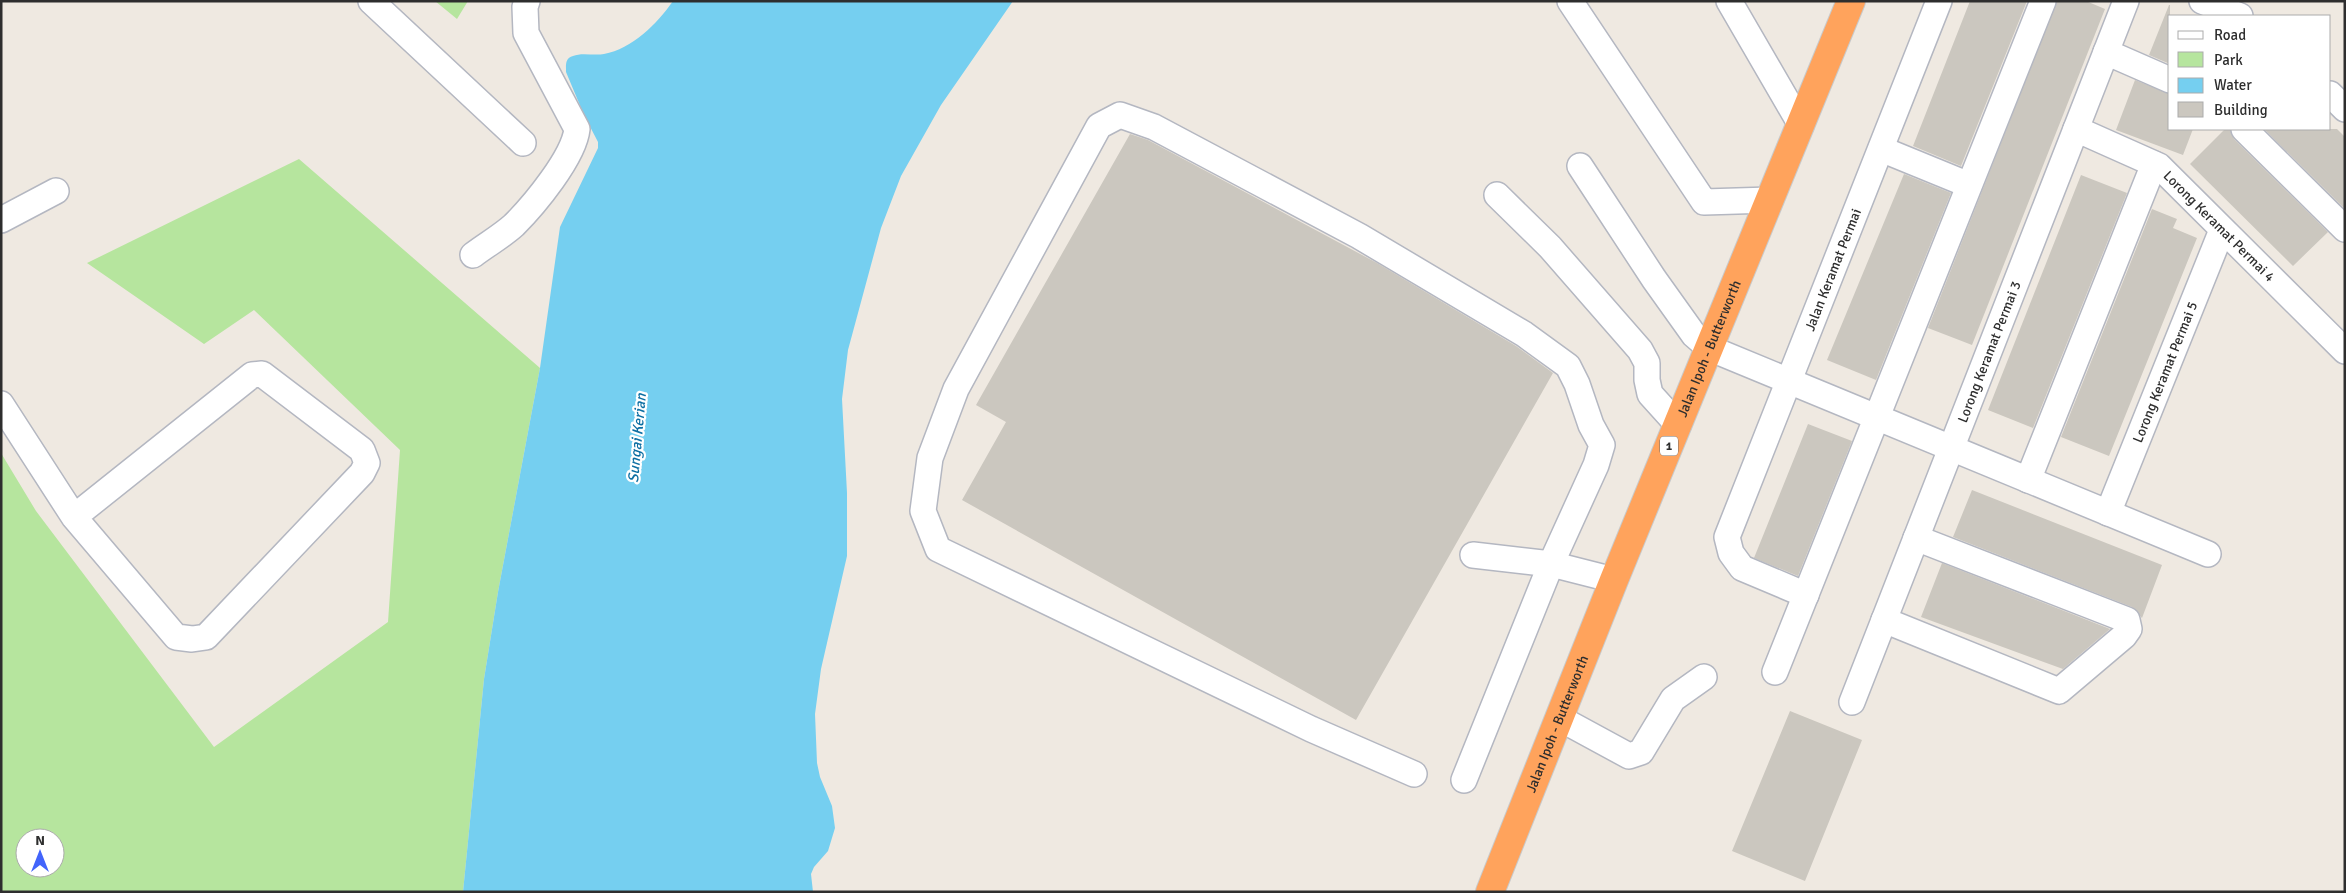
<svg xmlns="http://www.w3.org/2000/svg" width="2346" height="893" viewBox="0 0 2346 893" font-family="Signika,sans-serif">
<rect width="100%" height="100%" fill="#efe9e1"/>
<path fill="#b6e59e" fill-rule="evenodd" d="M435,1h33l-11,18z
M299,159l241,209 -42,224 -14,87 -21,213h-462v-439l35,58 178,236 174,-125 12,-172 -146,-140 -50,34 -117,-81zM25,838h30v30h-30z"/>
<path fill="#75cff0" d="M673,1h340l-72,104 -40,71 -20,52 -33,122 -6,49 5,94v63l-26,113 -6,45 2,49 3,14 12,29 3,22 -7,23 -14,16 -3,7 2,18h-350l21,-213 14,-87 42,-224 20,-141 38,-79v-6l-14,-27 -18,-43c0,-7 -1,-14 7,-16 9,-4 21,0 31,-2 28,-5 53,-30 69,-53z"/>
<path fill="#cbc7bf" d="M1970,1h57l-66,165 -48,-20z
M2057,1h29l19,8 -133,336 -44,-17z
M2169,5h1v59l-21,-9z
M2135,80l35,14v35h23l-10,26 -67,-25z
M2225,129h5l4,10 94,93 -35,34 -103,-102z
M2264,129h73l8,8v72z
M1130,134l18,6 229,123 139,83 37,27 -197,347 -394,-220 44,-78 -30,-17z
M1904,174l47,19 -75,187 -49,-20z
M2081,175l46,18 -94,235 -45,-18z
M2152,209l25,10 -4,9 24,10 -88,218 -48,-19z
M1808,424l44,17 -54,135 -44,-18z
M1972,490l190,75 -20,53 -10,-11 -179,-70z
M1942,563l168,66 -47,40 -142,-52z
M1790,711l72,29 -57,141 -73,-30z"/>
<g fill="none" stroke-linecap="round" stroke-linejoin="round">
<g stroke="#b4b7c1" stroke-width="28">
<g id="minor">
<path d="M371,1l152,142"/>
<path d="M1570,1l134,201 66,-2"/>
<path d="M1729,1l72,124"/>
<path d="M2202,1l38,15"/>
<path d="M2106,52l64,28"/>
<path d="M2330,94l15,15"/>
<path id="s1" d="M2076,129l83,37 186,185"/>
<path d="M2244,129l101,100"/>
<path d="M1881,149l88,36"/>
<path d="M1580,166l74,113 40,56 15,13 499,206"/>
<path d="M1497,195l53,52 90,103 7,13v17l3,14 28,31"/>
<path d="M1,220l55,-29"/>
<path d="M473,255c13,-10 29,-19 41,-30 20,-20 60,-68 63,-96l-51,-96 -1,-26 2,-6"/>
<path d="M1,404l73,113 102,120 16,2 14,-2 156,-164 5,-10 -5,-13 -100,-76 -10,1 -178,142"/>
<path d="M2028,480l126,-316"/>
<path id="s2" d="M2108,513l114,-283"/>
<path d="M1473,555l78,9 63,16"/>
<path id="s3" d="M1806,595l-64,-27 -11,-15 -4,-16 212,-536"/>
<path d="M1884,620l175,71 65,-55 5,-7 -2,-9 -211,-82"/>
<path d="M1775,672l268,-671"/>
<path id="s4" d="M1852,702l274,-701"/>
<path d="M1559,718l70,38 12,-4 32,-53 31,-22"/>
<path d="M1414,774l-103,-45 -373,-180 -15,-38 7,-53 26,-69 143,-263 21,-11 34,12 205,109 165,98 44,32 9,18 14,41 11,20 -6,20 -45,99 -87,216"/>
</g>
</g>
<g stroke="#c9c9c9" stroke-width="30">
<g id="highway">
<path id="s5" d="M1490,892l124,-312 237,-579"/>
</g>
</g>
<use href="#minor" stroke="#fff" stroke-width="25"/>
<use href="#highway" stroke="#ffa35c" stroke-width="28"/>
</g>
<g text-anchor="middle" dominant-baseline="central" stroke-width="4.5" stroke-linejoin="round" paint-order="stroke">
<rect fill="#fff" stroke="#6d6d6d" stroke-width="1" x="1660" y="436.5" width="18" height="19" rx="4"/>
<g font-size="12" font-weight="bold" fill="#2e2e2e">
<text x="1669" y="446">1</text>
</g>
<g font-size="14" fill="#2e2e2e" stroke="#fff">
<text stroke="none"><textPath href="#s1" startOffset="176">Lorong Keramat Permai 4</textPath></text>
<text stroke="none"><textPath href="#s3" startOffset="392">Jalan Keramat Permai</textPath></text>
<text stroke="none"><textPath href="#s5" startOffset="586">Jalan Ipoh - Butterworth</textPath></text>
<text stroke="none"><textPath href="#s4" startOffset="376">Lorong Keramat Permai 3</textPath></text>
<text stroke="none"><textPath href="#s2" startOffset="152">Lorong Keramat Permai 5</textPath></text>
<text stroke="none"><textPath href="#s5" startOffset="181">Jalan Ipoh - Butterworth</textPath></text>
</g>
<g font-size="15" font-style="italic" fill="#0d6fa3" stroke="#fff">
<text transform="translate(637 438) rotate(-85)">Sungai Kerian</text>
</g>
</g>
<rect width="2346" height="893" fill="none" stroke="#2e2e2e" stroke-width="5"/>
<rect x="2168" y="15" width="162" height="115" fill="#ffffff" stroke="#ababab"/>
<rect x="2178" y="31" width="25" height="8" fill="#ffffff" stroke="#ababab"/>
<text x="2214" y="40" font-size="15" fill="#2e2e2e">Road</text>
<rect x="2178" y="52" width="25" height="15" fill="#b6e59e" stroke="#ababab"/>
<text x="2214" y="65" font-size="15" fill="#2e2e2e">Park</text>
<rect x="2178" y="78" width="25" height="15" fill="#75cff0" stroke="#ababab"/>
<text x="2214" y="90" font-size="15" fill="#2e2e2e">Water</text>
<rect x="2178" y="102" width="25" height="15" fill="#cbc7bf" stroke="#ababab"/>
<text x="2214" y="115" font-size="15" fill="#2e2e2e">Building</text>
<g transform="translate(40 853)"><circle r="24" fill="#ffffff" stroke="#ababab"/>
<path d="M0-4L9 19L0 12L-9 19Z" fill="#4264fb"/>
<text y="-8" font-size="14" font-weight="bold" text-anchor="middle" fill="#2e2e2e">N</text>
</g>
</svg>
